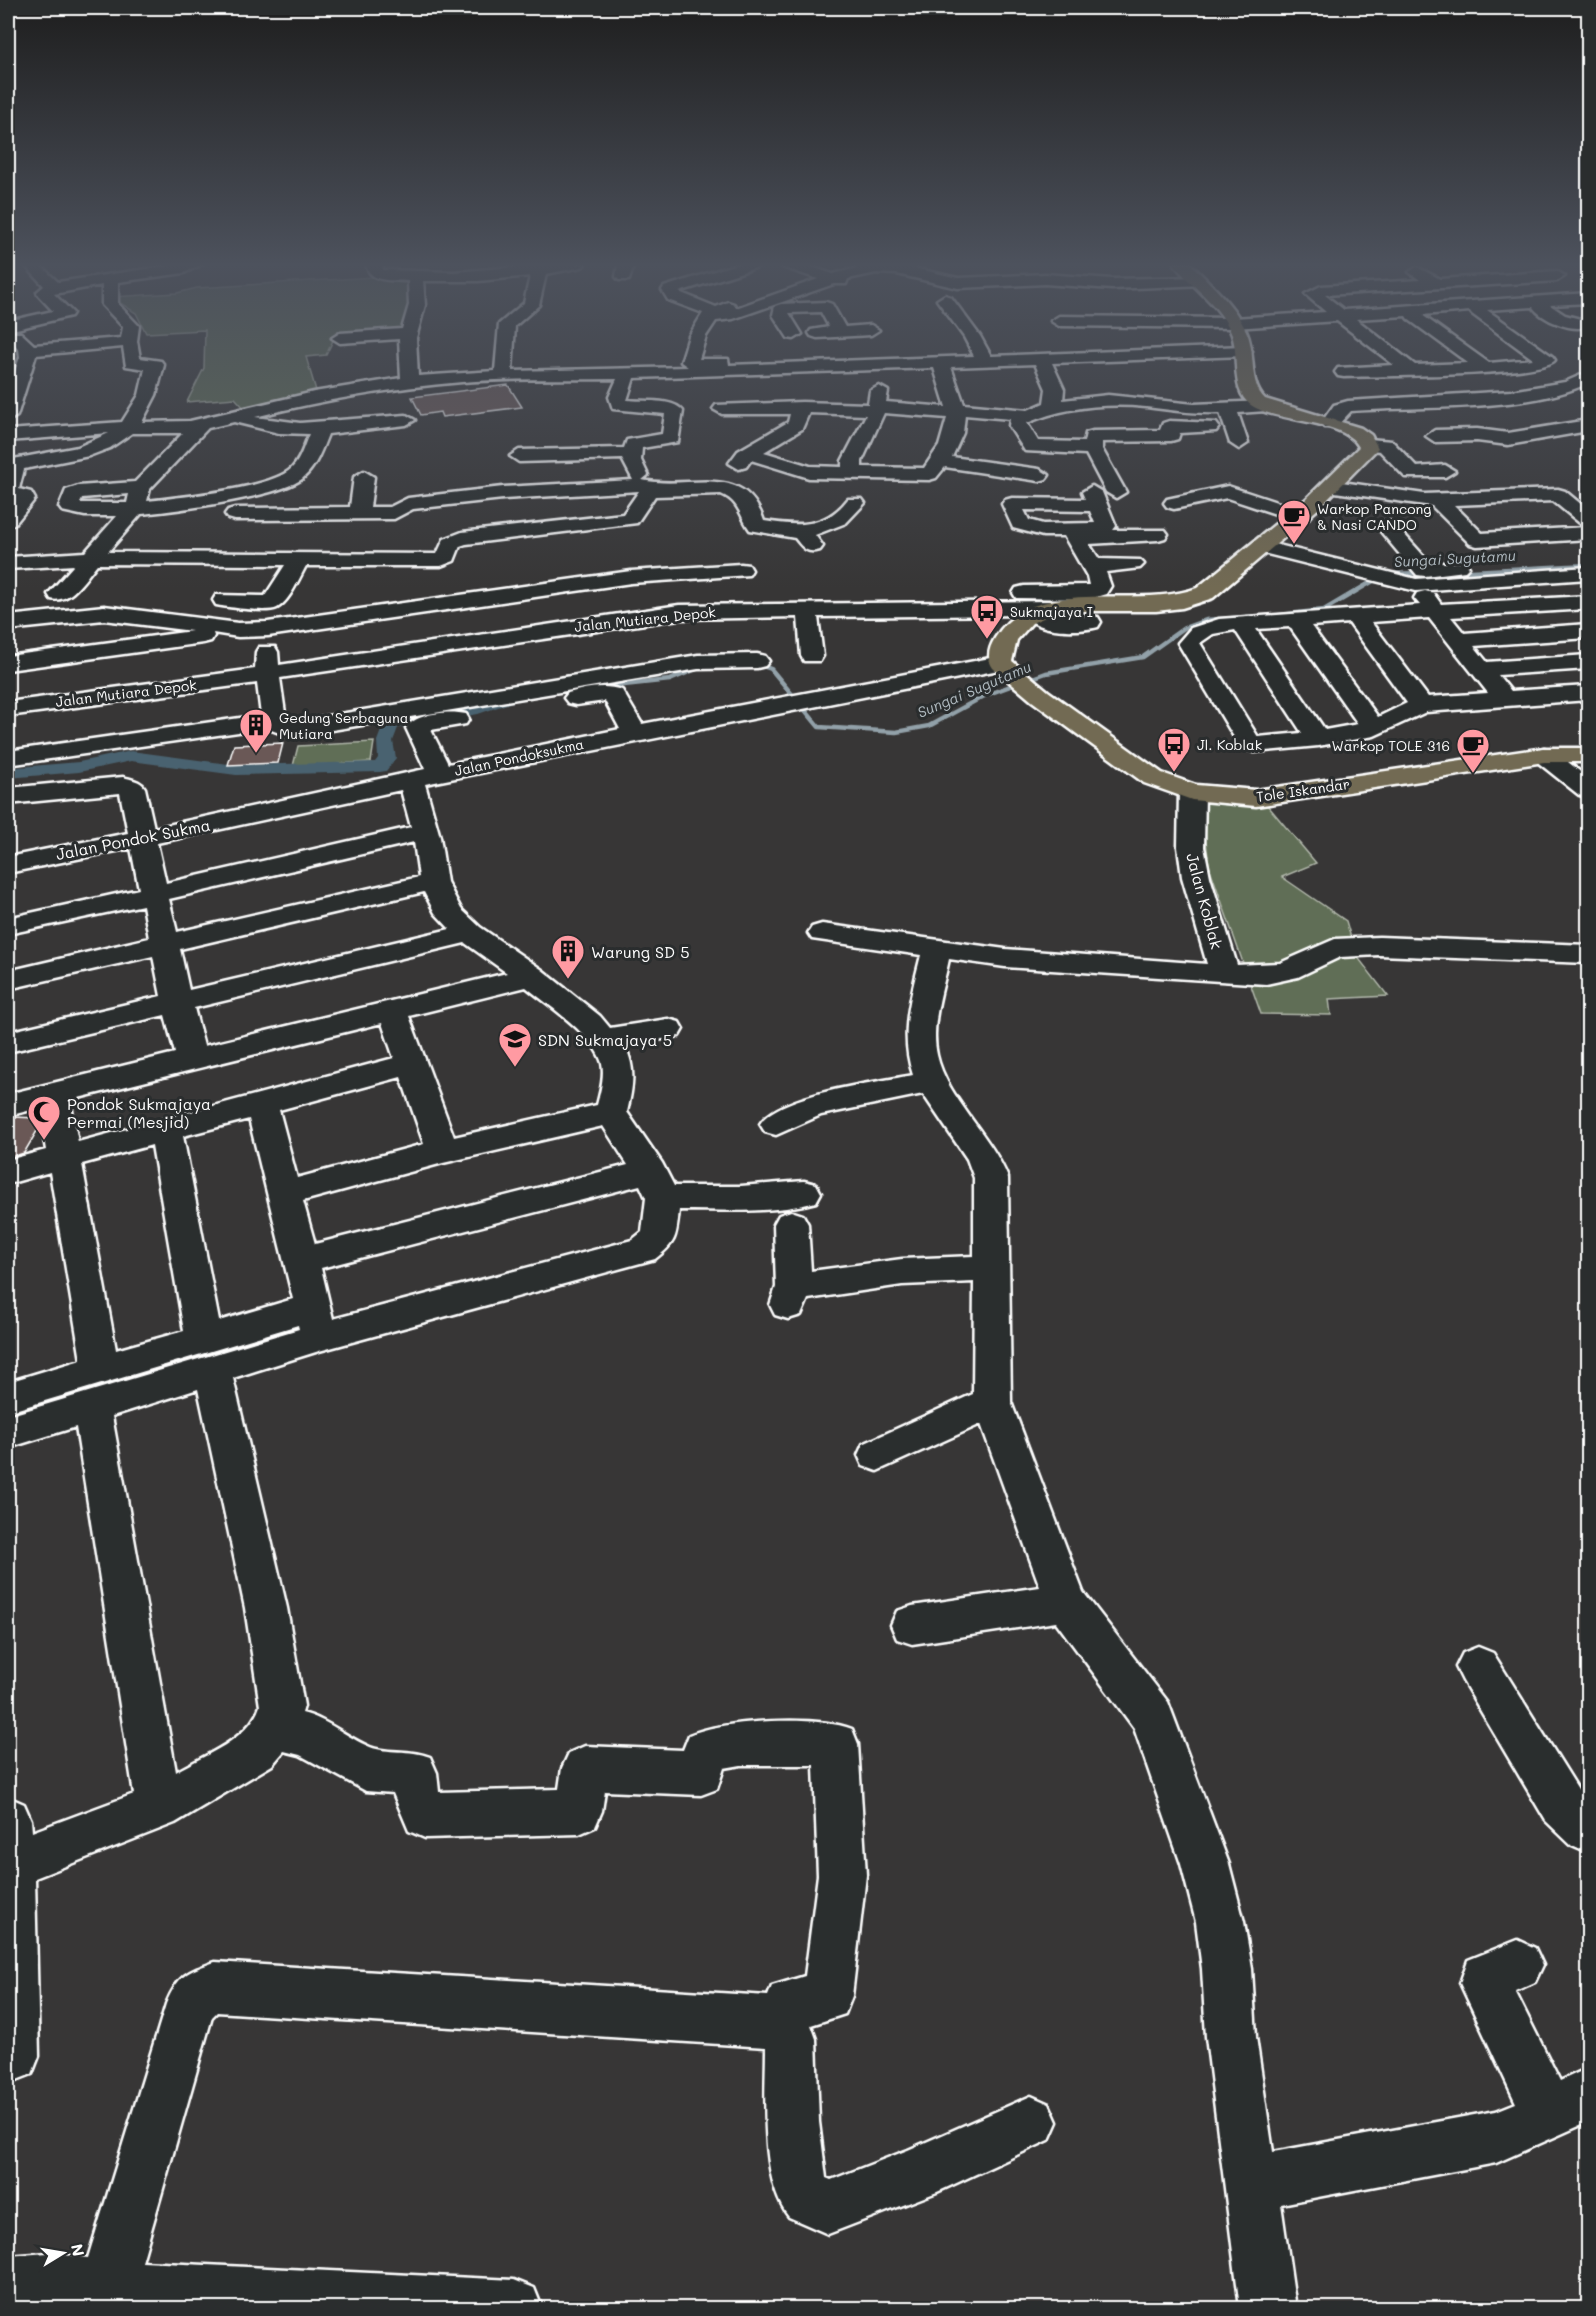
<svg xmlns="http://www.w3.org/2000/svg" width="1596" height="2316" viewBox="0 0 1596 2316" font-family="Mali,sans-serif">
<rect width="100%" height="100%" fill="#373636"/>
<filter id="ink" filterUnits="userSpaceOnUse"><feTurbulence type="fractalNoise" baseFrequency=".0167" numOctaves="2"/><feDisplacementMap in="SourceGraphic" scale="12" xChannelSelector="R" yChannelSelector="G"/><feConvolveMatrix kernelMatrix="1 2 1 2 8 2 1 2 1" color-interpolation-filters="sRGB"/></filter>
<g filter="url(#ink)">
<path fill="#606e56" stroke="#b0b6aa" stroke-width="1.5" d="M406,275l9,35 -1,18 -77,4 -11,23 -20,2 11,37 -71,16 -11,-12 -48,4 17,-34 1,-38 -59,3 -10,-20 -25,-16 66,-4 20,-5z
M374,742l-3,20 -78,4 5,-20z
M1200,789l68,17 48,57 -34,14 64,44 10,34 32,41 -59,3 2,16 -70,-1 -52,-148z"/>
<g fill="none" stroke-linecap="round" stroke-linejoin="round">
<path stroke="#92a1a9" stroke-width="4.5" d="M1453,572l135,-7
M1271,616l53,-6 61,-36 39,-1
M757,664l14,5 48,58 77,5 33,-6 57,-31 60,-22 97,-16 41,-29 22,-8 54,-4
M596,688l74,-8 31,-13"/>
<path fill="#4a626f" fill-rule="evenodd" d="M521,689l6,2 2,3 -2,3 -49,17 -80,14 -5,13 3,17 -10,13 -6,1 -144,3 -105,-14 -52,11 -71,6v-10l71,-6 52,-11 105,14 139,-3 3,-4 -1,-17 8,-21 90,-15z"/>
</g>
<path fill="#6a5856" stroke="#fff" stroke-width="1.5" d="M508,385l14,22 -80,10 -2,-5 -19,3 -9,-18z
M283,743l-5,20 -50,2 6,-20z
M13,1117l25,1 2,8 -16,27 -16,5v-40z"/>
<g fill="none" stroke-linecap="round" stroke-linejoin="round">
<g stroke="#fff" stroke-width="5">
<path id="minor" d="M24,264h19l-2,2 17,16 122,-18h22l-18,9 -66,9v22l21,22 -2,15 3,17 21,3 3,4 -8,30 -14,27 48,-1 124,-29 87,-14 -2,-39 -59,4 -8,-5 8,-5 62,-4 7,-24 -1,-24c-16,-1 -39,2 -42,-17h16l1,6 71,2 97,-8h34l-3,3 -36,7 -7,31 -24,21 -3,45 176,-4 -7,-5 8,-26 14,-23 -35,-13 -6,-10 2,-3 73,-23h24l-3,3 -79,25 37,15 12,-5 6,2 2,4 82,-29 -36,-12 -3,-3h24l30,10 40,-10h24l61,14 87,-4 67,5 87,-2 8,5 -3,3 -92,4 -67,-5 -87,4 -61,-14 -21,-1 -28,6 -2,5h-12l-101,35 -17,2 -10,15 -7,23h29l1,6 245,-9 -10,-19 -27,-37 8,-5 6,2 29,39 11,20 253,-10 8,5 -8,5 -192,7 12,26 -1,11 45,-5 86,9 72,-3 9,5 -9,5 -28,2 10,30 -9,6 -9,-6 -10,-30c-26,1 -49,-3 -74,-6 -41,-4 -81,0 -119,16l11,18 46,1 2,-9 7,-2 67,-1 3,-7 6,-2 47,2 3,4 -3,4 -36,2 -2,6 -7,2 -69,1v7l24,43 -10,6 -10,-6 -20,-38 -61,-3 -16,-25 1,-7 -45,-4 -2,18 -11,24 87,12 10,6 -3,4 -7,2 -94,-14 -9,11 -7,2 -120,-2 -58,-18 -5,7 -7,2 -10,-6 9,-12 50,-29 2,-8h-68l-9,-5 3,-4 86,-3 66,2 2,-13 9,-5 9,5 -2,11 60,5 -12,-39 -300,10 -7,22c16,2 46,-2 56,11l-5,31 -36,6 -1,12 7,15 -6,5c47,11 102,-20 122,41 33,5 61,8 84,-22h14l3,4 -19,20 -31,12 8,11 -3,4c-13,4 -17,-2 -25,-12l-45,-8c-11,-15 -10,-28 -29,-36l-66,2 -18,27 -171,21 -6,2 -6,15 -13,5h-135c-7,12 -16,35 -29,42 -10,5 -49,-1 -61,-3l-3,-5 3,-5 49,1 20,-31 -188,-1c-12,14 -26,40 -46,35l-3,-5 26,-29 -66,4v-12l77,-5 32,-36h-32l-23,-5 -3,-4 7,-17 12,-4 57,-4 48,-49h-51l-22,15 -21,8 -65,13 -5,20 12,3 4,7 -20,25 -7,2v-18l6,-8 -6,-1v-39l70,-13 31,-14 -101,8v-11l114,-8 17,-27 6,-26 -19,-3 -3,-19 -87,8 -19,61 -9,5v-30l12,-34 -1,-8 -11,-11 1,-5h12l13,12 87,-7 2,-11 -21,-22v-20l-48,9 19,19 -2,3 -63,15v-10l45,-10 -15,-16 -1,-3 7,-6zM530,276l-6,27 -25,21 -4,47 -77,5 -2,-38 9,-33 -2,-24h55zM1035,364l11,25 -2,14 -16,7 -64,-6 -13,-37zM617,379l-8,18 4,12 52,5 -3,20 -35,6 -3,8 -105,2 -9,6 9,6 103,-3 11,21 -130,7 -95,11 -18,9h-20l4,-30 -10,-6 -10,6 -4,30 -115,1 -7,2 -3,4 3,4 7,2 159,-1 19,-10 90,-10 136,-8 -16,23 -161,18 -18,7 -7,15 -329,-2 33,-38c32,-3 140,-17 162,-36 13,-11 19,-29 25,-44l78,-9 9,-5 -9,-5 -106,8 -45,-6c68,-17 137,-29 207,-35 51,-4 103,-2 155,-3zM809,413l57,2 -24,46v6l-32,-1 -46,-14 38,-23zM884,413l63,5 -8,28 -15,22 -62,-1v-6zM234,422l45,11 30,1c-5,11 -8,25 -17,34 -20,21 -114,29 -145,33l3,-12 58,-61zM129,494l-2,9h-47l2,-5z
M618,264h16l-5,16h-10l-3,-3z
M1417,267l23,12 117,-8 8,5 -8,5 -232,14 19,15 244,-17v10l-38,2 15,10 23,6v5c-15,7 -46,-6 -55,-19l-46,3 65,46 3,4c-13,17 -181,16 -211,17l-6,-1 -3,-4 3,-4 56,-3 -57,-44 -103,7 -175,-2 -8,-5 8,-5 175,2 92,-6 -21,-18 16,-8 99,-6 -11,-8zM1470,311l2,3 61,45 -44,4 -67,-48zM1406,316l2,3 60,44 -53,2 -59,-46z
M826,302l6,2 13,23 26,-2 8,5 -8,5 -54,3 -6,-2 -2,-3 2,-3 18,-3 -8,-15 -32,1 13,21 -8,5 -6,-1 -15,-23 2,-9 6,-2z
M1588,372v11c-57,29 -171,23 -237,28l-15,16h-12l-3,-4 13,-18 14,-4 163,-10 54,-9z
M1588,420v11l-80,14 -31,-4 -42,1 -9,-6 9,-6 42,-1 31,4z
M1369,439l23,2 25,26 28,-2 10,6 -10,6h-40l-25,-26 -18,-2 -2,-4z
M1335,481l89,13 134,-5 7,2 23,19v16l-7,-2 -28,-23 -99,4 28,28 106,-6v12l-111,7 -7,-2 -38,-38 -104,-15 -3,-4 3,-4z
M1092,486l10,6 14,34 -3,4h52l3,4 -3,4 -7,2 -69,4 10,15 41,1 4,4 -4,4 -34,4 5,14 -5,8 -17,5 -73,-1 -3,-5 3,-5 8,-2 65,-1 -2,-9 -23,-40h-21l-30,-8 -11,-24 3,-4 7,-2 73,1 -3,-7zM1024,510l66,1 5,12 -52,1 -14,-4z
M1228,486l79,26 3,4 -3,4 -7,2 -73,-24 -53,11 -7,-2 -3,-4 3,-4z
M1387,521l7,2 36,40h35l4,4 -4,4 -40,5 -8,-1 -40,-48 3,-4z
M1262,541l154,38 172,-12v12l-172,12 -161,-40 -3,-4 3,-4z
M741,564l8,1 3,5 -3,5 -118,8 -363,53 -30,1 -25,-4 1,3 -3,5 -8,2 -195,27v-14l184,-25 -88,-11 -96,10v-14l96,-10 134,17 30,-1 363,-51z
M1425,591l8,2 8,11 147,-8v13l-137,8 13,16 124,-9v14l-114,8 13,16 101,-7v14l-90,6 13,16 77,-5v14l-162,12 -52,24 -56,10 -64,6 -14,-5 -62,-104 13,-15 28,-9 201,-14 -6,-7 3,-5zM1429,618l59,75 -60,4 -57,-75zM1349,623l58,80 -29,14 -67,-91zM1290,627l68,97 -33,6 -69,-101zM1235,630l67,103 -44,4 -58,-94 13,-9z
M1050,601l8,2 3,5 -8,6 3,1 42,2 3,5 -3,5c-20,5 -60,6 -73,-12l-207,2 5,39 -3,5h-16l-3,-5 -3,-39 -119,2 -399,59 6,42 5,2 407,-67 59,-1 8,2 4,5 -4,5 -8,2 -59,1 -408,68 -24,-9 -258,37v-14l253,-36 -4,-32 -249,33v-14l247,-33 1,-17 3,-5h16l3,5 1,13 400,-60z
M1001,656l8,2 4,5 -4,5 -584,116 15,53 7,45 14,27 19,18 61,42 59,47 10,12 58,-9 11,3 4,7 -4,7 -54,10c11,23 8,41 2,66l35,51 12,23h67l63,-5 12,3 5,9 -5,9c-43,12 -93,8 -137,8 -3,27 -2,32 -24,49l-336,92 -86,27 54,230 17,98 -2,7c25,6 44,24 68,34 17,7 39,2 60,10l7,16 2,19 120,-3 3,-21 7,-15 16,-7 98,4 6,-15c36,-15 127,-20 163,-6l6,15 8,131 -14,121 -7,18 -34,11 5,14 3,83 7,56 5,2 77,-30 123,-54 18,8 8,18 -8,18 -112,52 -109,42 -39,-17c-30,-37 -23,-123 -23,-170l-549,-35 -5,5 -70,245 372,18 20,8 8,20h-534v-52l40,-3 40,5 78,-254c12,-29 21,-32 49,-42l553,34 4,-10 33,-10 13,-101 -4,-110h-73l-17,3 -7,21 -16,6 -96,-4 -3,20 -7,16 -16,7 -154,4 -16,-7 -16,-38 -27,-2 -66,-36 -16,-4 -12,14 -97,58 -140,55 4,178 -7,18 -18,7 -6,-2v-282l16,7 7,16 1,12 102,-38 -58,-367 -68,21v-32l291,-87 -1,-4 -290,87v-30l73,-22 -31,-188 -42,12v-24l38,-10 -7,-42 -31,8v-22l167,-41 -10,-38 -157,37v-20l153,-36 -8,-40 -145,33v-18l141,-33 -6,-33 -135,29v-16l131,-29 -8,-41 -123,25v-16l120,-24 -8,-40 -112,11v-16l115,-11c9,3 17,3 22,11l9,40 271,-59 -19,-41c10,-15 43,-18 60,-14l3,5 -3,5 -35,6 17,34 172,-35 -15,-28 -29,4 -8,-2 -4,-5 4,-5c18,-5 36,-9 54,-3l20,34zM401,790l10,37 -245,56 -9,-40zM414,842l5,35 -242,55 -8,-33zM424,892l11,21 15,16 -261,61 -9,-41zM465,943l42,30 -303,73 -10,-38zM526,987c23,19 67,47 76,76 3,13 -2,30 -5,42l-143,32 -45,-121zM382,1023l12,35 -316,84 -8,-42zM401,1077l23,67 -127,34 -18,-68zM249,1119l44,180 -74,22 -36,-185zM603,1126l25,39 -313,79 -12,-43 140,-38zM152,1145l32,186 -68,19 -34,-186zM640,1185l6,13 -4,34 -10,8 -299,79 -12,-51zM198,1389l47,219 15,98c-11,34 -56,49 -84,66l-64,-356z
M1544,748l9,2 35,28v20l-9,-3 -44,-35 -3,-5 3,-5z
M1192,784l9,3 4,5 -1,55 6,30 27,88 43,-2 55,-24 44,-2 209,8v18l-209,-8 -39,2 -42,20 -32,7 -261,-17 -56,-8c-6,30 -19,65 -12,96 9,42 54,80 71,123l3,224 72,190 85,110 61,162 15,58 8,47 4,68 17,115 223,-41 20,-8 -56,-120 8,-23 50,-20 17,8 8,17 -8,17 -20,9 45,90 28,-13v54l-92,41 -215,41 15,104h-56l-34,-271 -4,-68 -6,-47 -15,-58 -47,-136 -78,-106 -144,22 -15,-5 -6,-14 6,-14 15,-5 128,-19 -59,-163 -104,47 -14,-5 -5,-11 5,-11 110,-50 1,-112 -72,3 -94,14 -7,16 -13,4 -13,-4 -5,-10 6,-18 -2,-63 5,-9 12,-4 12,4 5,9 3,47 91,-12 72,-3v-78l-7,-19 -44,-65 -102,21 -45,20 -11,-3 -5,-8c18,-30 118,-42 153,-49 -14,-41 -2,-79 8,-120l-109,-16 -4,-6 4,-6 10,-3 183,25 202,15 -25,-87 -4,-30 1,-55 4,-5z
M1478,1647l15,6 85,136 10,10v54l-16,-7 -26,-25 -83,-140 -7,-14 7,-14z"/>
</g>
<g stroke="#fff" stroke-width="5">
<path id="major" d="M1174,264h17c20,21 44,41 56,69 9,21 1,49 18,66l96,29 10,7 7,13 -59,60 -106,90 -31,10 -26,3h-84l-20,3 -20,9 -15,17 -5,21 36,30 114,82 34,12 60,5 288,-42h44v14h-44l-288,44 -64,-6 -48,-17 -112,-82 -39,-33c-7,-10 -4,-20 2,-30 40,-66 141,-27 202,-50l108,-88 54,-53c-13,-27 -80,-25 -105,-40 -25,-14 -14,-49 -22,-72 -11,-30 -39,-46 -58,-71z"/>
</g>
<use href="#minor" fill="#2a2d2e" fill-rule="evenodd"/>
<use href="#major" fill="#726b52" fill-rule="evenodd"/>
</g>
</g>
<linearGradient id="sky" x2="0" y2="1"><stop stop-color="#1e1e1e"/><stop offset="0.45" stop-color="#4d525d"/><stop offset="1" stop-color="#4d525d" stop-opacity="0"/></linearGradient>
<rect width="1596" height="588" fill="url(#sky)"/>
<defs>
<g id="cafe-pin" transform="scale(1.725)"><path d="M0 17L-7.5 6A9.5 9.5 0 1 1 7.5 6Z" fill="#ff9aa2" stroke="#2a2d2e"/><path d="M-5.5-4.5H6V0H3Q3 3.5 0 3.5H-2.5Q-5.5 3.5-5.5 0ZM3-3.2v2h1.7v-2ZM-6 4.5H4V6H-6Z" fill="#111"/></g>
<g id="bus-pin" transform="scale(1.725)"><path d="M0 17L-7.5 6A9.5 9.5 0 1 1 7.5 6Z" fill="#ff9aa2" stroke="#2a2d2e"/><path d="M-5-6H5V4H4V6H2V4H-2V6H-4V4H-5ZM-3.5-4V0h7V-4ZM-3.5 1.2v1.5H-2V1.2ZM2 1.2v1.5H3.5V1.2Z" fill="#111"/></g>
<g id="building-pin" transform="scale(1.725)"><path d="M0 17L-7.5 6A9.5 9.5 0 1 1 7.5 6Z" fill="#ff9aa2" stroke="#2a2d2e"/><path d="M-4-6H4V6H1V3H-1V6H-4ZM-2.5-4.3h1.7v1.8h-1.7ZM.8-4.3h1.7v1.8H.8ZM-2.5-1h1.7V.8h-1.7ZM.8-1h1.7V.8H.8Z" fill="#111"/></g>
<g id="school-pin" transform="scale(1.725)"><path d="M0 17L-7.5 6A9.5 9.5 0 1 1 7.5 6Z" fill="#ff9aa2" stroke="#2a2d2e"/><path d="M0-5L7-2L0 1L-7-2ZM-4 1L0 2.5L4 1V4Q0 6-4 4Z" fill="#111"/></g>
<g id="mosque-pin" transform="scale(1.725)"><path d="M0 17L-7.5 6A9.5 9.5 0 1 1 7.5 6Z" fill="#ff9aa2" stroke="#2a2d2e"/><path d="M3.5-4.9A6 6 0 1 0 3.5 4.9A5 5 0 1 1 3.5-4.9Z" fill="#111"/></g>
</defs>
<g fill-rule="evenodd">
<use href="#cafe-pin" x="1294" y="516"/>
<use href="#bus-pin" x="987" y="611"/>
<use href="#building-pin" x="256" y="725"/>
<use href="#bus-pin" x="1174" y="744"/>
<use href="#cafe-pin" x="1473" y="745"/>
<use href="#building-pin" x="568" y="951"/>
<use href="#school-pin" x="515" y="1039"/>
<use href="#mosque-pin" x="44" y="1112"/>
</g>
<g text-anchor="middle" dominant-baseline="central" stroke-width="6" stroke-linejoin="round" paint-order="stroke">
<g font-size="14" fill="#fff" stroke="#2a2d2e" text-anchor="start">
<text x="1317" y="508">Warkop Pancong<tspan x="1317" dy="16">&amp; Nasi CANDO</tspan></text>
<text x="1010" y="611">Sukmajaya I</text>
<text x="279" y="717">Gedung Serbaguna<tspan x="279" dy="16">Mutiara</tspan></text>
<text x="1197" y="744">Jl. Koblak</text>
<text x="1450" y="745" text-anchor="end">Warkop TOLE 316</text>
</g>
<g font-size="14" fill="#fff" stroke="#2a2d2e">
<text transform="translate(645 619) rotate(-6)">Jalan Mutiara Depok</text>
<text transform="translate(126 693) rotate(-7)">Jalan Mutiara Depok</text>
<text transform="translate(519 757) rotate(-12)">Jalan Pondoksukma</text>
<text transform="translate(1303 790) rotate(-8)">Tole Iskandar</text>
</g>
<g font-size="15" font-style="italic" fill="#aeb8be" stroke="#2a2d2e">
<text transform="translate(1455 558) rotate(-3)">Sungai Sugutamu</text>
<text transform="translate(974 689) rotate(-23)">Sungai Sugutamu</text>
</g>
<g font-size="16" fill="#fff" stroke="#2a2d2e">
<text transform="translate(133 839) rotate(-11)">Jalan Pondok Sukma</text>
<text transform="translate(1205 901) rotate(75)">Jalan Koblak</text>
</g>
<g font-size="16" fill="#fff" stroke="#2a2d2e" text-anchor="start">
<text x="591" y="951">Warung SD 5</text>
<text x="538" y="1039">SDN Sukmajaya 5</text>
<text x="67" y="1103">Pondok Sukmajaya<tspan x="67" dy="18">Permai (Mesjid)</tspan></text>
</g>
</g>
<rect width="1596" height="2316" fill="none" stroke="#2a2d2e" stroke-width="30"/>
<rect x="15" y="15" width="1566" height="2286" fill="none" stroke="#fff" stroke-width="2" filter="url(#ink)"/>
<g transform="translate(63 2253) rotate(79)" stroke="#2a2d2e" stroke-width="4.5" paint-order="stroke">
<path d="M0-4.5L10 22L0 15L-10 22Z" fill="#ffffff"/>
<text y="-9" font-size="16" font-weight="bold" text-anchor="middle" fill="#ffffff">N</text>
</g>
</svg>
